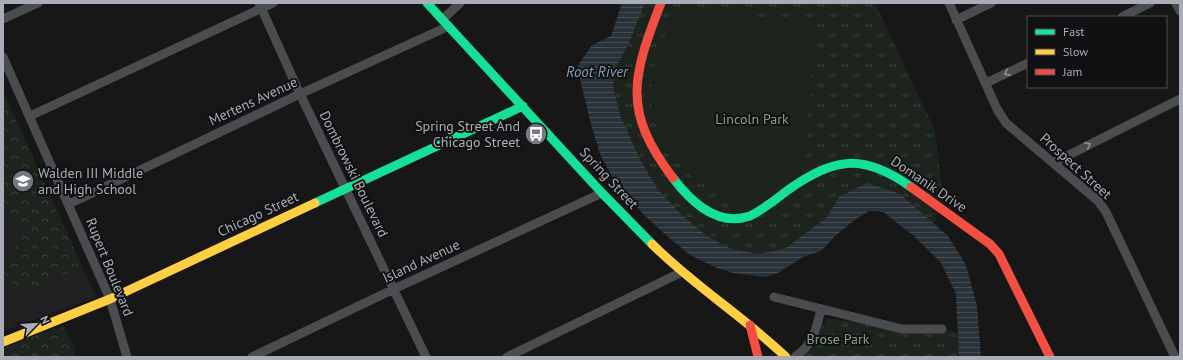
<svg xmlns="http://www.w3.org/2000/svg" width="1183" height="360" viewBox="0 0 1183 360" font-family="'PT Sans',sans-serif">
<defs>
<pattern id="forest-crowns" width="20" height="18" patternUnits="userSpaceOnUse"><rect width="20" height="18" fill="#1d241e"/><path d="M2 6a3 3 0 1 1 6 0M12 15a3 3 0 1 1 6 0" fill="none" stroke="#3b413d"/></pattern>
<pattern id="park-tufts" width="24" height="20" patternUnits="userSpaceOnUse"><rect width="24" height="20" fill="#1d241e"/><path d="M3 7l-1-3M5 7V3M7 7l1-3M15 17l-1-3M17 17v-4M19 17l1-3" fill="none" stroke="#3b413d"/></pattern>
<pattern id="water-rules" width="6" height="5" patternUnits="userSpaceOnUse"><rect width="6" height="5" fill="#2a3239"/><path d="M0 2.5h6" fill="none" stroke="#464d54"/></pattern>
</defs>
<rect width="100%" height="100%" fill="#171717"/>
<path fill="#212123" d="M3,91l93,206 -93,34z"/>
<path fill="url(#forest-crowns)" d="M3,91l81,181 -24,3 -18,12h-26l-13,-13v-12c10,-7 15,-20 19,-31l-14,-24 -5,1z
M63,325l12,24 -3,8h-69v-9z"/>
<path fill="url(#park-tufts)" d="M645,3h230l60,128 8,70 -9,23 -34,-30 -61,3 -13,21 -40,30 -28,6 -29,-6 -22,-12 -25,-21 -24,-25 -17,-29 -21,-46 -7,-29 3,-19 12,-22z
M826,319h8l68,10h40l16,4 1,24h-154l2,-5 11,-10 3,-15 4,-3z"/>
<path fill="#1d241e" d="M683,4l125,21 6,9 -10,137 -24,15 -19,16 -16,8c-2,-3 -4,-7 -6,-10 -11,-12 -34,-13 -49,-25 -7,-6 -12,-14 -17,-21 -6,-8 -12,-17 -16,-26 -12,-33 -3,-71 12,-101 3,-8 10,-15 14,-23z"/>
<path fill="url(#water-rules)" d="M622,3h23l-17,42 -12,22 -3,19 7,29 21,46 17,29 24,25 25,21 22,12 29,6 28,-6 40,-30 13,-21 28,-14 33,11 48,42 18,29 11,41 4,51h-22l-3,-63 -15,-31 -28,-28 -30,-23 -14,-1 -13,8 -21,17 -14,15 -18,6 -27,17 -12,3 -31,-4 -16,-5 -27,-13 -23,-19 -24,-22 -30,-35 -13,-25 -9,-30 -14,-57 15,-22 19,-9z"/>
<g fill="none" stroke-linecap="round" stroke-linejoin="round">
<path stroke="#4b4c50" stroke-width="9" d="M259,3l41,91 126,263
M949,3l48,106 9,14 92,78 8,11 69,145
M1176,3l4,8
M1122,17l28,-14
M3,19l35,-16
M443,19l17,-16
M956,20l35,-17
M3,57l107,242 17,58
M986,83l42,-20
M30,116l243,-113
M1053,163l127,-64
M69,204l231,-110 149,-68
M774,297l128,32h40
M252,357l142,-68 208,-96
M507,357l175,-85
M795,357c19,-13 21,-28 26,-48"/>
<path stroke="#16e098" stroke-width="9" d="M427,3l175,190 50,51
M673,178c18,24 45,49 77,38 14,-7 26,-17 38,-26 47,-33 75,-37 123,-3
M315,203l208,-97"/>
<path stroke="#ffcf43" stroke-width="9" d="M652,244c41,41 92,73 134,113
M3,342l107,-43 205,-96"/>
<path stroke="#f24e42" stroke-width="9" d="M661,3c-29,74 -39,108 12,175
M911,187l79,57 9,10 51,103
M750,325l8,32"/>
</g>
<defs><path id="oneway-chevron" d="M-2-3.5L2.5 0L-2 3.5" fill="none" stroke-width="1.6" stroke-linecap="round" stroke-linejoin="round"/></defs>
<g stroke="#8c9099">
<use href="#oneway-chevron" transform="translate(1007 73) rotate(154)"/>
<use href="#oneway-chevron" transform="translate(1088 145) rotate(-27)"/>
</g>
<defs>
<g id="bus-disc" transform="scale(1.15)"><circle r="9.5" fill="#757880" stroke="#111113"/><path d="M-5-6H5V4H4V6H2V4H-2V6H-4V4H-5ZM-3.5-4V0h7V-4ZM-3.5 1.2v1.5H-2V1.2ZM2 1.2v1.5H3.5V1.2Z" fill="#fff"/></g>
<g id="school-disc" transform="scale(1.15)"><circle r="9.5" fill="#757880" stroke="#111113"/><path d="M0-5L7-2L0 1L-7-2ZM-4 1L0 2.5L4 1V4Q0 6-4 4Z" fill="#fff"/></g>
</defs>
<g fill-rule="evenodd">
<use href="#bus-disc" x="536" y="134"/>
<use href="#school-disc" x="23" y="181"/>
</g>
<g text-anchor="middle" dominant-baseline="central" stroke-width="4" stroke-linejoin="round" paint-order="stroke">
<g font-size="14" fill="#a8adb8" stroke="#111113">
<text transform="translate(253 101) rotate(-25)">Mertens Avenue</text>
<text transform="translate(1076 166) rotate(42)">Prospect Street</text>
<text transform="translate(354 174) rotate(64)">Dombrowski Boulevard</text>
<text transform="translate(609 178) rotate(47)">Spring Street</text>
<text transform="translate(929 184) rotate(34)">Domanik Drive</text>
<text transform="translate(258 214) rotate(-25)">Chicago Street</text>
<text transform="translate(421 261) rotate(-25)">Island Avenue</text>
<text transform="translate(110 267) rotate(68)">Rupert Boulevard</text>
</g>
<g font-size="14" fill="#7fa381" stroke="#111113">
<text x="752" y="119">Lincoln Park</text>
<text x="838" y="339">Brose Park</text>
</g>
<g font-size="14" fill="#a8adb8" stroke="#111113" text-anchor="end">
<text x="520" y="126">Spring Street And<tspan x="520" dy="16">Chicago Street</tspan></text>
<text x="38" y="173" text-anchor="start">Walden III Middle<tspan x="38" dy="16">and High School</tspan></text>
</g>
<g font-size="15" font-style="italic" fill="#7f9bb3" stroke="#111113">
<text x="597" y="71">Root River</text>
</g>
</g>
<rect width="1183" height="360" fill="none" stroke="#a8adb8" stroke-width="8"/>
<rect x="1027" y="16" width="140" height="72" fill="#111113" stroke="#4d4f55"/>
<rect x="1035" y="29" width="20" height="6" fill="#16e098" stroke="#4d4f55"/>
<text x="1063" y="36" font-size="12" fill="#a8adb8">Fast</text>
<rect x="1035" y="49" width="20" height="6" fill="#ffcf43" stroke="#4d4f55"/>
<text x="1063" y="56" font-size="12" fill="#a8adb8">Slow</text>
<rect x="1035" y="69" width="20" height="6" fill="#f24e42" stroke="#4d4f55"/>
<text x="1063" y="76" font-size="12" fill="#a8adb8">Jam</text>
<g transform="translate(36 324) rotate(65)" stroke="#111113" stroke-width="3" paint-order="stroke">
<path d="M0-3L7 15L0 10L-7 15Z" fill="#a8adb8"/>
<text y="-6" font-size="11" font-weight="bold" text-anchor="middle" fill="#a8adb8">N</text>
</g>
</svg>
